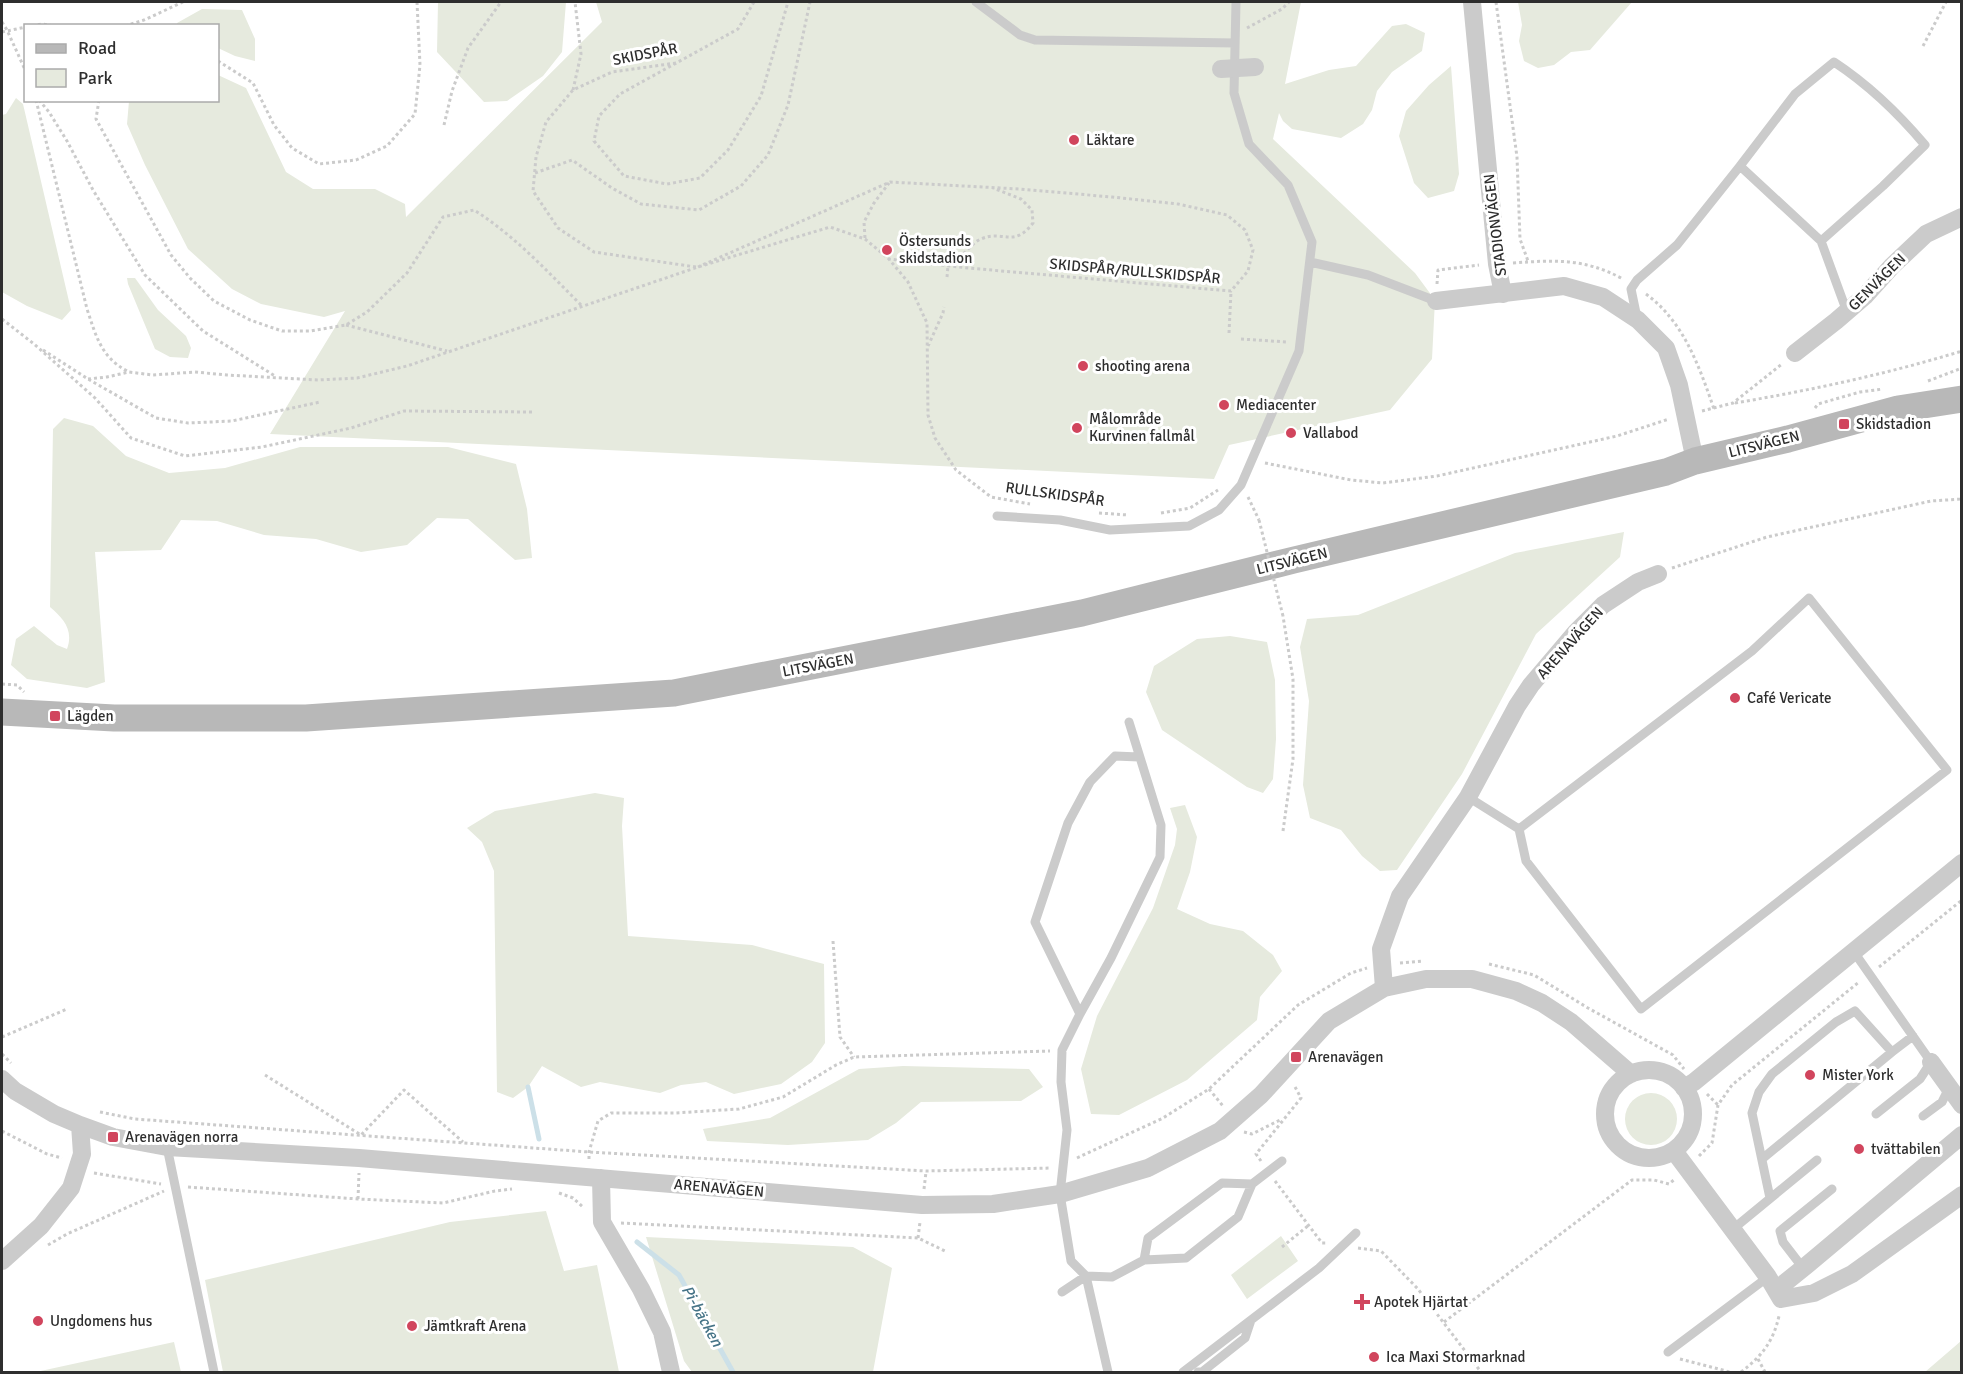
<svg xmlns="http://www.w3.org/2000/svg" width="1963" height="1374" viewBox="0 0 1963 1374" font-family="Signika,sans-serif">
<rect width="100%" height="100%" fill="#fff"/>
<path fill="#e6eade" d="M438,2h128l-4,50 -19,24 -36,25 -23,1 -47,-50z
M596,2h705l-16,82 44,-14 27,-4 36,-40 14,-2 19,9 -3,18 -30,21 -15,19 -5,19 -9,14 -22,14 -49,-9 -9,-8 -4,-8 -6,26 142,134 20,27 -3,59 -42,51 -161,35 -15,34 -944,-45 75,-123 -21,6 -63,-13 -29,-15 -44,-40 -43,-84 -18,-41 2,-23 89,-1v-25l28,13 40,84 27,17h62l30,15 1,13 196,-195z
M1518,2h114l-42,48 -19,2 -17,13 -16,3 -14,-7 -5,-20 3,-16z
M202,9l40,1 13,29v22l-20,-5 -17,-8v-22l-41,-1v-2z
M1451,66l8,108 -5,17 -26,7 -14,-15 -15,-47 7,-25 23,-26z
M16,98l7,6 48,206 -9,10 -35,-14 -25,-14v-177l4,-1z
M127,278h8l23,32 28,26 5,12 -3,10 -18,-1 -15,-8 -27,-65z
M64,418l29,8 33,30 43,17 56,-5 75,-21h148l68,17 11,45 5,49 -17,2 -47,-41 -31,-1 -30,27 -46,7 -45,-13 -52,-4 -47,-14 -36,-1 -20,30 -66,2 10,130 -18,6 -60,-9 -16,-14 5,-26 18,-13 23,19 10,4c7,-19 -4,-31 -17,-42l3,-178z
M1624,532l-4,25 -84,77 -74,140 -65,96 -17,1 -18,-15 -21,-26 -31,-12 -7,-33 6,-84 -9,-54 7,-28 51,-4 157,-62z
M1230,636l37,6 8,38 1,59 -3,40 -10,14 -16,-6 -85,-57 -16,-38 8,-26 43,-27z
M595,793l29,5 -2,28 6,110 124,9 72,19 1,79 -13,19 -31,22 -47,10 -28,-12 -25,3 -21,8 -60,-11 -19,5 -39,-21 -14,21 -15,11 -16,-6 -3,-221 -12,-29 -15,-14 28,-17z
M1185,805l12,32 -7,35 -13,37 33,15 33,7 30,24 9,16 -22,26 -3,23 -70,60 -68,35 -28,-1 -10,-45 16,-53 56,-108 22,-63 2,-16 -7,-21z
M903,1066l126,3 14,18 -22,14 -100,1 -25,21 -28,17 -80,5 -81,-4 -4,-12 67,-11 89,-49z
M1625 1119a26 26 0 1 1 52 0a26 26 0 1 1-52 0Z
M546,1211l18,60 33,-6 22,107h-396l-18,-92 245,-58z
M1281,1236l17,25 -51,38 -16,-24z
M646,1237l207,10 39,21 -19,104h-181l-8,-11z
M1961,1341v31h-36z
M174,1342l7,30h-145z"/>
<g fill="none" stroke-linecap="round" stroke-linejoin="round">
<path stroke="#cce0e8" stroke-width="5" d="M528,1087l11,52
M637,1242l42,33 54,97"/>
<path stroke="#cbcbcb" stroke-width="3" stroke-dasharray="3 3" stroke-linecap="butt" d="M754,2l-16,27 -118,65 -21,22 -5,25 30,35 43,8 33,-6 28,-28 33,-54 27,-94
M1496,2l21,155 3,82 8,22
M2,22l5,8 19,42
M32,26l10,-2 12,2
M125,26l19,-6 39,-18
M1247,28l35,-19 7,-7
M2,32l24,-5
M1923,46l23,-44
M218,61l35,22 21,42 18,23 27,16 37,-4 31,-14 28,-32 5,-49 -3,-63
M676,63l-64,9 -39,18 -27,32 -10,35 -3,34 25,37 36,24 102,15
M573,90l8,-36 -6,-52
M36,100l51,209c9,27 14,48 40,62
M39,100l10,12 18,29 26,49 52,85 58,56 72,45
M99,100l-3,19 75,136 19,23 24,23 36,19 32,11h28l36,-6 21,-13 40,-39 36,-56 31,-7c41,26 74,62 108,96
M444,125l8,-34 16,-43 33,-46
M535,173l37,-13 40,28 29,16 58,6 42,-24 27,-31 20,-50 22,-103
M865,238l-1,-16 10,-19 15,-20
M888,258l20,24 19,41 1,92 7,23 21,32 35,27 39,7
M1513,263c42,-3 71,-5 110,16
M942,264c5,-2 12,-4 17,-7 8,-5 14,-15 22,-18 22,-10 32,10 52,-16l-1,-13 -11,-11 -28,-11
M947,277l1,-11
M1437,284l1,-14 41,-5
M1646,294c38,28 53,72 68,115
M2,319l32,25 61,54 36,40 54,18 77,-9 89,-19 53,-17 128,1
M346,325l101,26
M1229,333l2,-42
M1241,339l46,3
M928,346l15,-33 1,-6
M43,350l45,29 68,39 32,5 44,-2 88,-19
M88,379l19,-2 22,-5 24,3 42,-3 32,3 91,5 39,-2 50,-12 291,-99 132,-40 35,12 24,20 79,9 263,23 17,-20 5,-21 -8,-20 -18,-15 -49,-11 -66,-7 -93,-8 -129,-7 -192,85
M1928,381l34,-13
M1735,403c77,-13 152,-29 227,-52
M1815,408l3,-4 42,-12 23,-3
M1702,411l31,-8 49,-39
M1265,463l86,17 32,3 54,-7 180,-40 52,-17
M1248,497l11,23
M1099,513l29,2
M1161,513l29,-5 28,-18
M1672,568l95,-31 164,-36 31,-2
M2,684l15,1 7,7
M1283,831l10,-72v-80l-10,-63
M833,941l7,96 14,20
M1400,963l23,-2
M1489,964l45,11 54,33 85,47 11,14
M1879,967l83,-67
M2,1037l65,-28
M2,1054l9,9
M265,1075l96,60 43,-45 59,52
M1209,1089l14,17
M1707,1094l11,11
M100,1112l35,7 454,33 337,19 125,-3
M2,1131l45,23 15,4
M1244,1132l8,2 30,-15
M1699,1156l13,-13 6,-38 14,-20 127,-103
M1077,1158l86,-40 46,-29 89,-84 53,-32 16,-5
M589,1159v-7l9,-31 13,-8h64l64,-4 44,-12 53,-32 18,-8 196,-6
M1261,1161l-5,-7 45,-56 -7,-13
M94,1173l67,11
M1275,1181l47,62h6
M188,1187l170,12 85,4 52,-12 17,-2
M924,1189l2,-17
M559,1193l14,5 11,10
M358,1199l1,-26
M621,1223l297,15 27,13
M918,1238l2,-16
M48,1245l19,-11 97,-43
M1282,1247l27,-22
M1358,1248l23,3 37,38 63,83
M1444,1322l188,-142h22l15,4 6,-5
M1680,1359l50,13
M1758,1359l7,13
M1741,1372c21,-16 32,-30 38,-56"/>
<path stroke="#cbcbcb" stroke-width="9" d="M976,2l44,33 15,5 200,3
M1821,241l-81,-75 55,-72 39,-32c35,23 64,51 91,83l-42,41 -62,55 26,71
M1310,262l58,13 68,26
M1637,318l-6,-29 6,-9 40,-35 63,-79
M997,516l63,4 50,10 79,-4 30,-16 22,-25 58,-134 13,-109 -24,-57 -39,-41 -15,-51 2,-91
M1129,722l32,103 -1,32 -49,101 -31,56 -18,36 -1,32 6,48 -7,64 11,67 15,15 26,1 32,-17 4,-22 74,-55 30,1 30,-23
M1468,797l51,32 233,-178 57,-53 138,172 -306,239 -115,-148 -7,-32
M1854,952l77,110 -11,17 -44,35
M1080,1014l-45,-92 33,-99 22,-41 25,-26 24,1
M1923,1116l19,-14 7,-14
M167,1147l47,225
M1762,1159l130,-107
M1770,1198l-18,-85 7,-21 13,-18 64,-52 19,-11 37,41 21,-16
M1733,1229l84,-69
M1144,1260l42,-2 52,-41 14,-33
M1803,1268l-20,-26 -3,-11 52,-42
M1062,1292l24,-16 22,96
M1668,1352l100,-75
M1183,1372l136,-104 37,-35
M1198,1372h4l43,-34 6,-18"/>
<path stroke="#cbcbcb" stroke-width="18" d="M1472,2l25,262 6,30
M1436,301l128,-15 39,11 35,23 28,28 13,37 16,76
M1795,353l41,-32 29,-25 27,-30 34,-32 36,-17
M1384,988l-3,-39 19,-53 68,-99 49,-91 14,-21 45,-53 27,-27 35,-23 20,-8
M1931,1062l31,43
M1605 1114a44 44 0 1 1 88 0a44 44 0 1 1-88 0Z
M2,1079l13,12 39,23 26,11 33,12 54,10 192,11 563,47 71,-1 67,-10 88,-26 72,-37 41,-36 68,-74 55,-33 42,-9h46l44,12 26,12 29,19 60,52
M1684,1088l10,-6 268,-219
M1674,1151l94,126 13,22 33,-6 38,-19 110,-79
M601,1178l1,44 39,67 21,43 9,40
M2,1261l39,-35 30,-38 11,-34 -2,-29
M1776,1290l31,-25 155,-130"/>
<path stroke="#b8b8b8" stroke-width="27" d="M2,712l112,6h192l368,-25 408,-80 212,-53 372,-88 29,-11 93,-22 110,-30 64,-10"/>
<path stroke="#cbcbcb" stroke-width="3" stroke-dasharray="3 3" stroke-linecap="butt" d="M1259,520l24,96"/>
<path stroke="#cbcbcb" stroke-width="18" d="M1221,69l34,-2"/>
</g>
<g fill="#d1455d" stroke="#fff" stroke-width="2">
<circle cx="1074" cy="140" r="6"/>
<circle cx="887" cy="250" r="6"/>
<circle cx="1083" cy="366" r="6"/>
<circle cx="1224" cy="405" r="6"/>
<rect x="1838" y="418" width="12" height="12" rx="3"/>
<circle cx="1077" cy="428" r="6"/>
<circle cx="1291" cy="433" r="6"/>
<circle cx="1735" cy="698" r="6"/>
<rect x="49" y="710" width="12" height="12" rx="3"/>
<rect x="1290" y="1051" width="12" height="12" rx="3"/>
<circle cx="1810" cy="1075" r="6"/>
<rect x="107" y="1131" width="12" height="12" rx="3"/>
<circle cx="1859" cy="1149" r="6"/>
<path d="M1359 1293h6v6h6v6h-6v6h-6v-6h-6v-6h6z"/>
<circle cx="38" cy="1321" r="6"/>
<circle cx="412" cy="1326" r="6"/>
<circle cx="1374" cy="1357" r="6"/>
</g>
<g text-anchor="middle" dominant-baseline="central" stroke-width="6" stroke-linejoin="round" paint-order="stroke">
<g font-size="15" fill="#2e2e2e" stroke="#fff">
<text transform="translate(645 54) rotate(-11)">SKIDSPÅR</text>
<text transform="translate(1495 225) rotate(-97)">STADIONVÄGEN</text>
<text transform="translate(1135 271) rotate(5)">SKIDSPÅR/RULLSKIDSPÅR</text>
<text transform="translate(1877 282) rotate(-45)">GENVÄGEN</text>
<text transform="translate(1764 444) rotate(-14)">LITSVÄGEN</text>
<text transform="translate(1055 494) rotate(8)">RULLSKIDSPÅR</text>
<text transform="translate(1292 561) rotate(-14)">LITSVÄGEN</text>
<text transform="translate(1570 643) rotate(-48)">ARENAVÄGEN</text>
<text transform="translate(818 665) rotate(-11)">LITSVÄGEN</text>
<text transform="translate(719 1188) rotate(5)">ARENAVÄGEN</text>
</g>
<g font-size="15" fill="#2e2e2e" stroke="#fff" text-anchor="start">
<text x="1086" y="140">Läktare</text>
<text x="899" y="241">Östersunds<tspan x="899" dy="17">skidstadion</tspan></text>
<text x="1095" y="366">shooting arena</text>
<text x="1236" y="405">Mediacenter</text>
<text x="1089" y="419">Målområde<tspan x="1089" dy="17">Kurvinen fallmål</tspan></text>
<text x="1856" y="424">Skidstadion</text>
<text x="1303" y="433">Vallabod</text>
<text x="1747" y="698">Café Vericate</text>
<text x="67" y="716">Lägden</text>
<text x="1308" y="1057">Arenavägen</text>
<text x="1822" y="1075">Mister York</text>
<text x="125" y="1137">Arenavägen norra</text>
<text x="1871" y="1149">tvättabilen</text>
<text x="1374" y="1302">Apotek Hjärtat</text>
<text x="50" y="1321">Ungdomens hus</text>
<text x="424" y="1326">Jämtkraft Arena</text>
<text x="1386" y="1357">Ica Maxi Stormarknad</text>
</g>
<g font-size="16" font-style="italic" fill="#467487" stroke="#fff">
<text transform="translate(702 1316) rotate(61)">Pi-bäcken</text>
</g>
</g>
<rect width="1963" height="1374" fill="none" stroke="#2e2e2e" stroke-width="6"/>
<rect x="24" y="24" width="195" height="78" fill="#ffffff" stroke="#ababab" stroke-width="1.5"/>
<rect x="36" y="44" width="30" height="9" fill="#b8b8b8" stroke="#ababab" stroke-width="1.5"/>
<text x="78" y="54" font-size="18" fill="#2e2e2e">Road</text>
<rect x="36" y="69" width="30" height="18" fill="#e6eade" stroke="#ababab" stroke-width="1.5"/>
<text x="78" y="84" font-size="18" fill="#2e2e2e">Park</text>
</svg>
